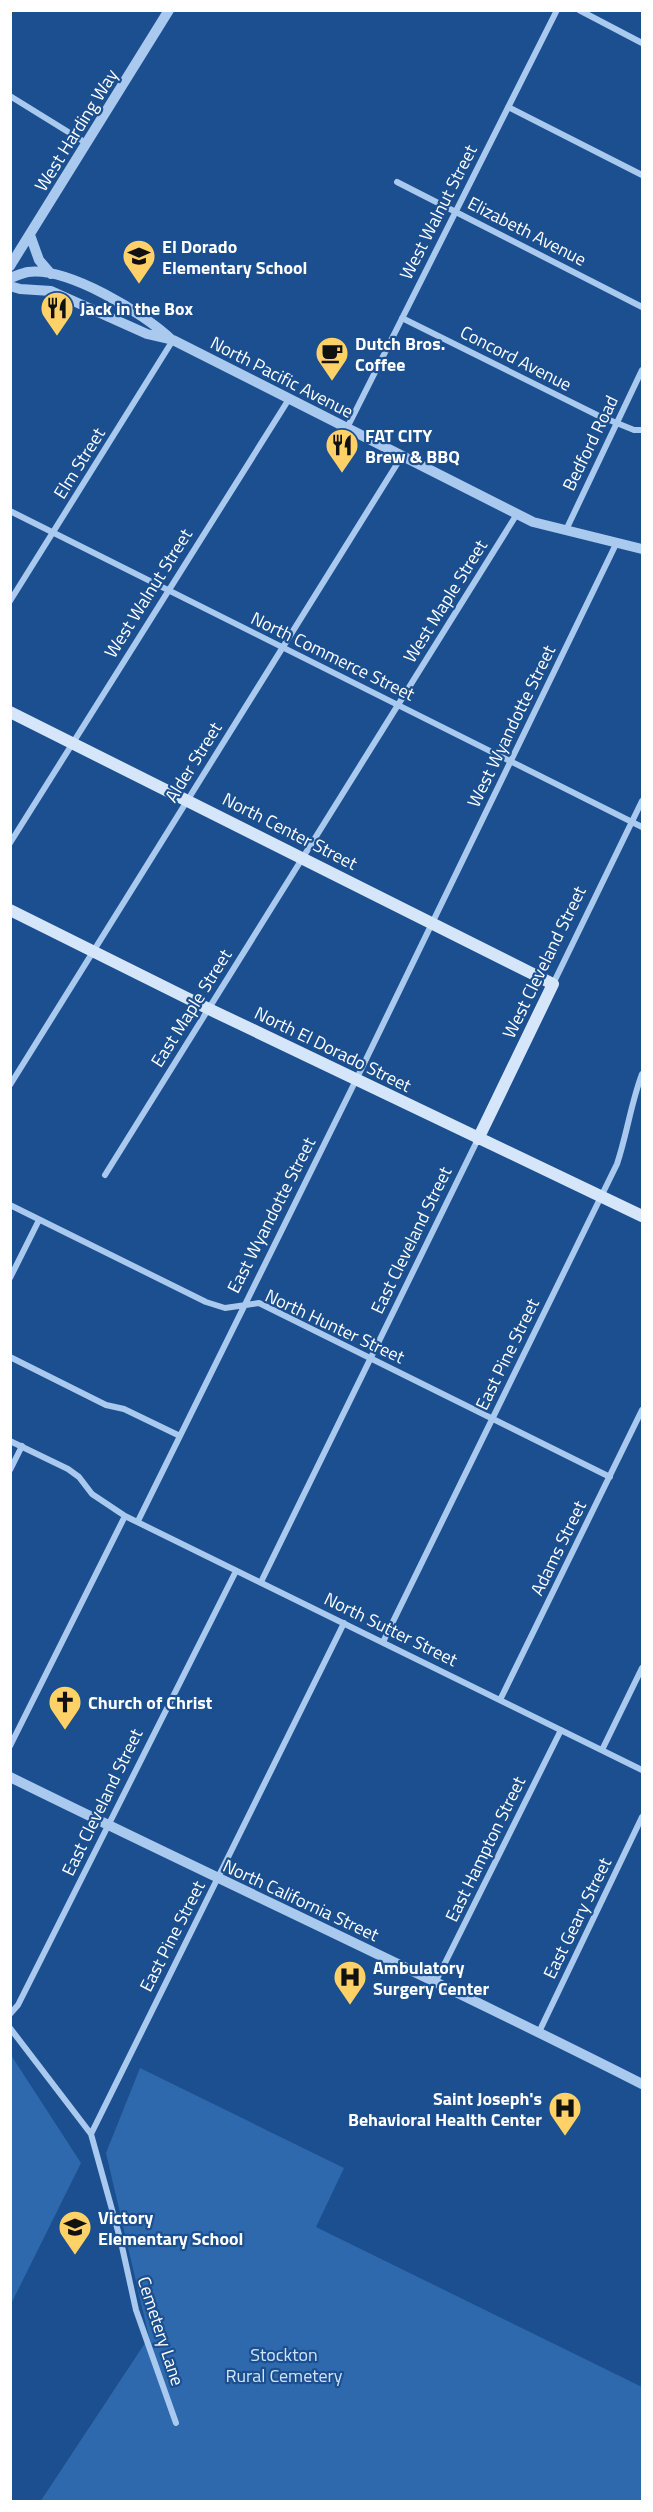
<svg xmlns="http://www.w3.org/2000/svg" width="653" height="2512" viewBox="0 0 653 2512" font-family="'Titillium Web',sans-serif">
<rect width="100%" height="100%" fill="#1b4f8f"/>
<path fill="#2e69ad" d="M11,2055l70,108 -70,141h-1z
M140,2068l204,100 -28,59 326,160v114l-602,1 109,-165 -43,-184z"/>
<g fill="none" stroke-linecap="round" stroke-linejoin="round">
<path stroke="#a9c9ee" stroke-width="6" d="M579,10l63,33
M10,96l76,47
M508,107l134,68
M397,182l245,125
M402,318l195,97 37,15h8
M347,428l210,-418
M10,511l632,316
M566,530l76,-160
M10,601l163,-261
M10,843l279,-444
M553,984l89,-183
M10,1085l392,-629
M105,1175l412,-661
M10,1205l196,97 19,6 34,-5 351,174
M10,1278l29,-58
M10,1357l96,48 18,4 56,27
M10,1441l58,28 11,8 13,17 33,22 517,254
M10,1470l12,-24
M138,1521l218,-441 261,-538
M261,1582l217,-443
M383,1642l234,-478c10,-30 14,-61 25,-90
M500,1700l142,-290
M10,1746l115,-230
M602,1750l40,-82
M436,1981l125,-251
M10,2014l8,-9 218,-434
M10,2028l81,106 30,108 15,68 40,113
M539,2032l103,-215
M91,2134l253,-511"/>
<path stroke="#a9c9ee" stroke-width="10" d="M30,235l9,25 12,14
M10,266l159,-256
M10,278c6,-2 12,-5 18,-6 40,-5 116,41 144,68
M10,286l10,3 31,2 96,43 26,6 360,182 109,27
M10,1777c211,104 423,201 632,307"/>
<path stroke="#d6e6fa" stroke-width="12" d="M10,712l543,272 -75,155
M10,910l199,99 433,207"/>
</g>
<defs>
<g id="school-pin" transform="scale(1.725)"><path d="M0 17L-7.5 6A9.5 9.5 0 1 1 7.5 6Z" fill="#ffd166" stroke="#1b4f8f"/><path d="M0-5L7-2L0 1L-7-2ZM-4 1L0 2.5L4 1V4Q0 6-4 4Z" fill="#111"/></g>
<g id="restaurant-pin" transform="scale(1.725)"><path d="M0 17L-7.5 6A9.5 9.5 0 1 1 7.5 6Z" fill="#ffd166" stroke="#1b4f8f"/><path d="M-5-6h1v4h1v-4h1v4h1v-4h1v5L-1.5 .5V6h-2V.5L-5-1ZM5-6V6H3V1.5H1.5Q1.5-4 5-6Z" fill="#111"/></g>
<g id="cafe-pin" transform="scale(1.725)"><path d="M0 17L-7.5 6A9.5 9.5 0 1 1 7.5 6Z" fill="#ffd166" stroke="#1b4f8f"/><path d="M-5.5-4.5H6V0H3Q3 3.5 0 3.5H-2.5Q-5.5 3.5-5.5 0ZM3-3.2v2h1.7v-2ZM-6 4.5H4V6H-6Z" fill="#111"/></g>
<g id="church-pin" transform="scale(1.725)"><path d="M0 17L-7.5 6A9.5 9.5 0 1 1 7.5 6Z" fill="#ffd166" stroke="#1b4f8f"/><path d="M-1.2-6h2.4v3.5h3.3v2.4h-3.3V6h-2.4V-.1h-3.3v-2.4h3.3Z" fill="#111"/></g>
<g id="hospital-pin" transform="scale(1.725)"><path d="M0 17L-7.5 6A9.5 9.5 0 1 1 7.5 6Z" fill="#ffd166" stroke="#1b4f8f"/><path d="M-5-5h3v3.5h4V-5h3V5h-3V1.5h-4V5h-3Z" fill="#111"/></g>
</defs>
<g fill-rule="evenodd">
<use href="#school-pin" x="139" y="256"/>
<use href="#restaurant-pin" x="57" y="308"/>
<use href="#cafe-pin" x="332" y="353"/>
<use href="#restaurant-pin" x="342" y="445"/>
<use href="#church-pin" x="65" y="1702"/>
<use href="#hospital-pin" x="350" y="1977"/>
<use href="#hospital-pin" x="565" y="2108"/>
<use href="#school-pin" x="75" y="2227"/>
</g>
<g text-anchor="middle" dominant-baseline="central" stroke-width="4.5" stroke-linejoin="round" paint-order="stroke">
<g font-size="18" fill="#fff" stroke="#1b4f8f">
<text transform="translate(76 130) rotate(-58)">West Harding Way</text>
<text transform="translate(438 212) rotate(-63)">West Walnut Street</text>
<text transform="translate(527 231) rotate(27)">Elizabeth Avenue</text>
<text transform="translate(516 358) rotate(27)">Concord Avenue</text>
<text transform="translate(282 377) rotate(27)">North Pacific Avenue</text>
<text transform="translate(590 443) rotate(-64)">Bedford Road</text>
<text transform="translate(79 463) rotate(-58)">Elm Street</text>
<text transform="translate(148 593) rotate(-58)">West Walnut Street</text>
<text transform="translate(445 601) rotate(-58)">West Maple Street</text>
<text transform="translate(333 656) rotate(26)">North Commerce Street</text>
<text transform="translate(511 726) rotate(-64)">West Wyandotte Street</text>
<text transform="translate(193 762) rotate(-58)">Alder Street</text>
<text transform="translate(290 831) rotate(27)">North Center Street</text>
<text transform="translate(544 962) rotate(-64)">West Cleveland Street</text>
<text transform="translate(191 1008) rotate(-58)">East Maple Street</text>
<text transform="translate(333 1049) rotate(26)">North El Dorado Street</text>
<text transform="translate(271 1215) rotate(-63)">East Wyandotte Street</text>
<text transform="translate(411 1240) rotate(-64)">East Cleveland Street</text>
<text transform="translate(335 1326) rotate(25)">North Hunter Street</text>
<text transform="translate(507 1354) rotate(-64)">East Pine Street</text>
<text transform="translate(558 1548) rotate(-64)">Adams Street</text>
<text transform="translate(391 1629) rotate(26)">North Sutter Street</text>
<text transform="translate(102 1802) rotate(-64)">East Cleveland Street</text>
<text transform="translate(485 1849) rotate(-64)">East Hampton Street</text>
<text transform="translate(301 1900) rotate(25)">North California Street</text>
<text transform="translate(577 1918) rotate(-64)">East Geary Street</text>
<text transform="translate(172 1936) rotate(-63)">East Pine Street</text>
<text transform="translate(161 2331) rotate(72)">Cemetery Lane</text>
</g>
<g font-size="18" font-weight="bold" fill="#fff" stroke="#1b4f8f" text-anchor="start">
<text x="162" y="246">El Dorado<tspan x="162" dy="21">Elementary School</tspan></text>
<text x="80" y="308">Jack in the Box</text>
<text x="355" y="343">Dutch Bros.<tspan x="355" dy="21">Coffee</tspan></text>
<text x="365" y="435">FAT CITY<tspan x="365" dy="21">Brew &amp; BBQ</tspan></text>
<text x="88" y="1702">Church of Christ</text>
<text x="373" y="1967">Ambulatory<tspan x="373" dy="21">Surgery Center</tspan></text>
<text x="542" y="2098" text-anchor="end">Saint Joseph's<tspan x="542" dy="21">Behavioral Health Center</tspan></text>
<text x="98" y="2217">Victory<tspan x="98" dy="21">Elementary School</tspan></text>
</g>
<g font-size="18" fill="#cfe3fa" stroke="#1b4f8f">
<text x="284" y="2354">Stockton<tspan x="284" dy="21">Rural Cemetery</tspan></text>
</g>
</g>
<rect width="653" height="2512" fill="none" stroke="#ffffff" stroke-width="24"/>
</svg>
